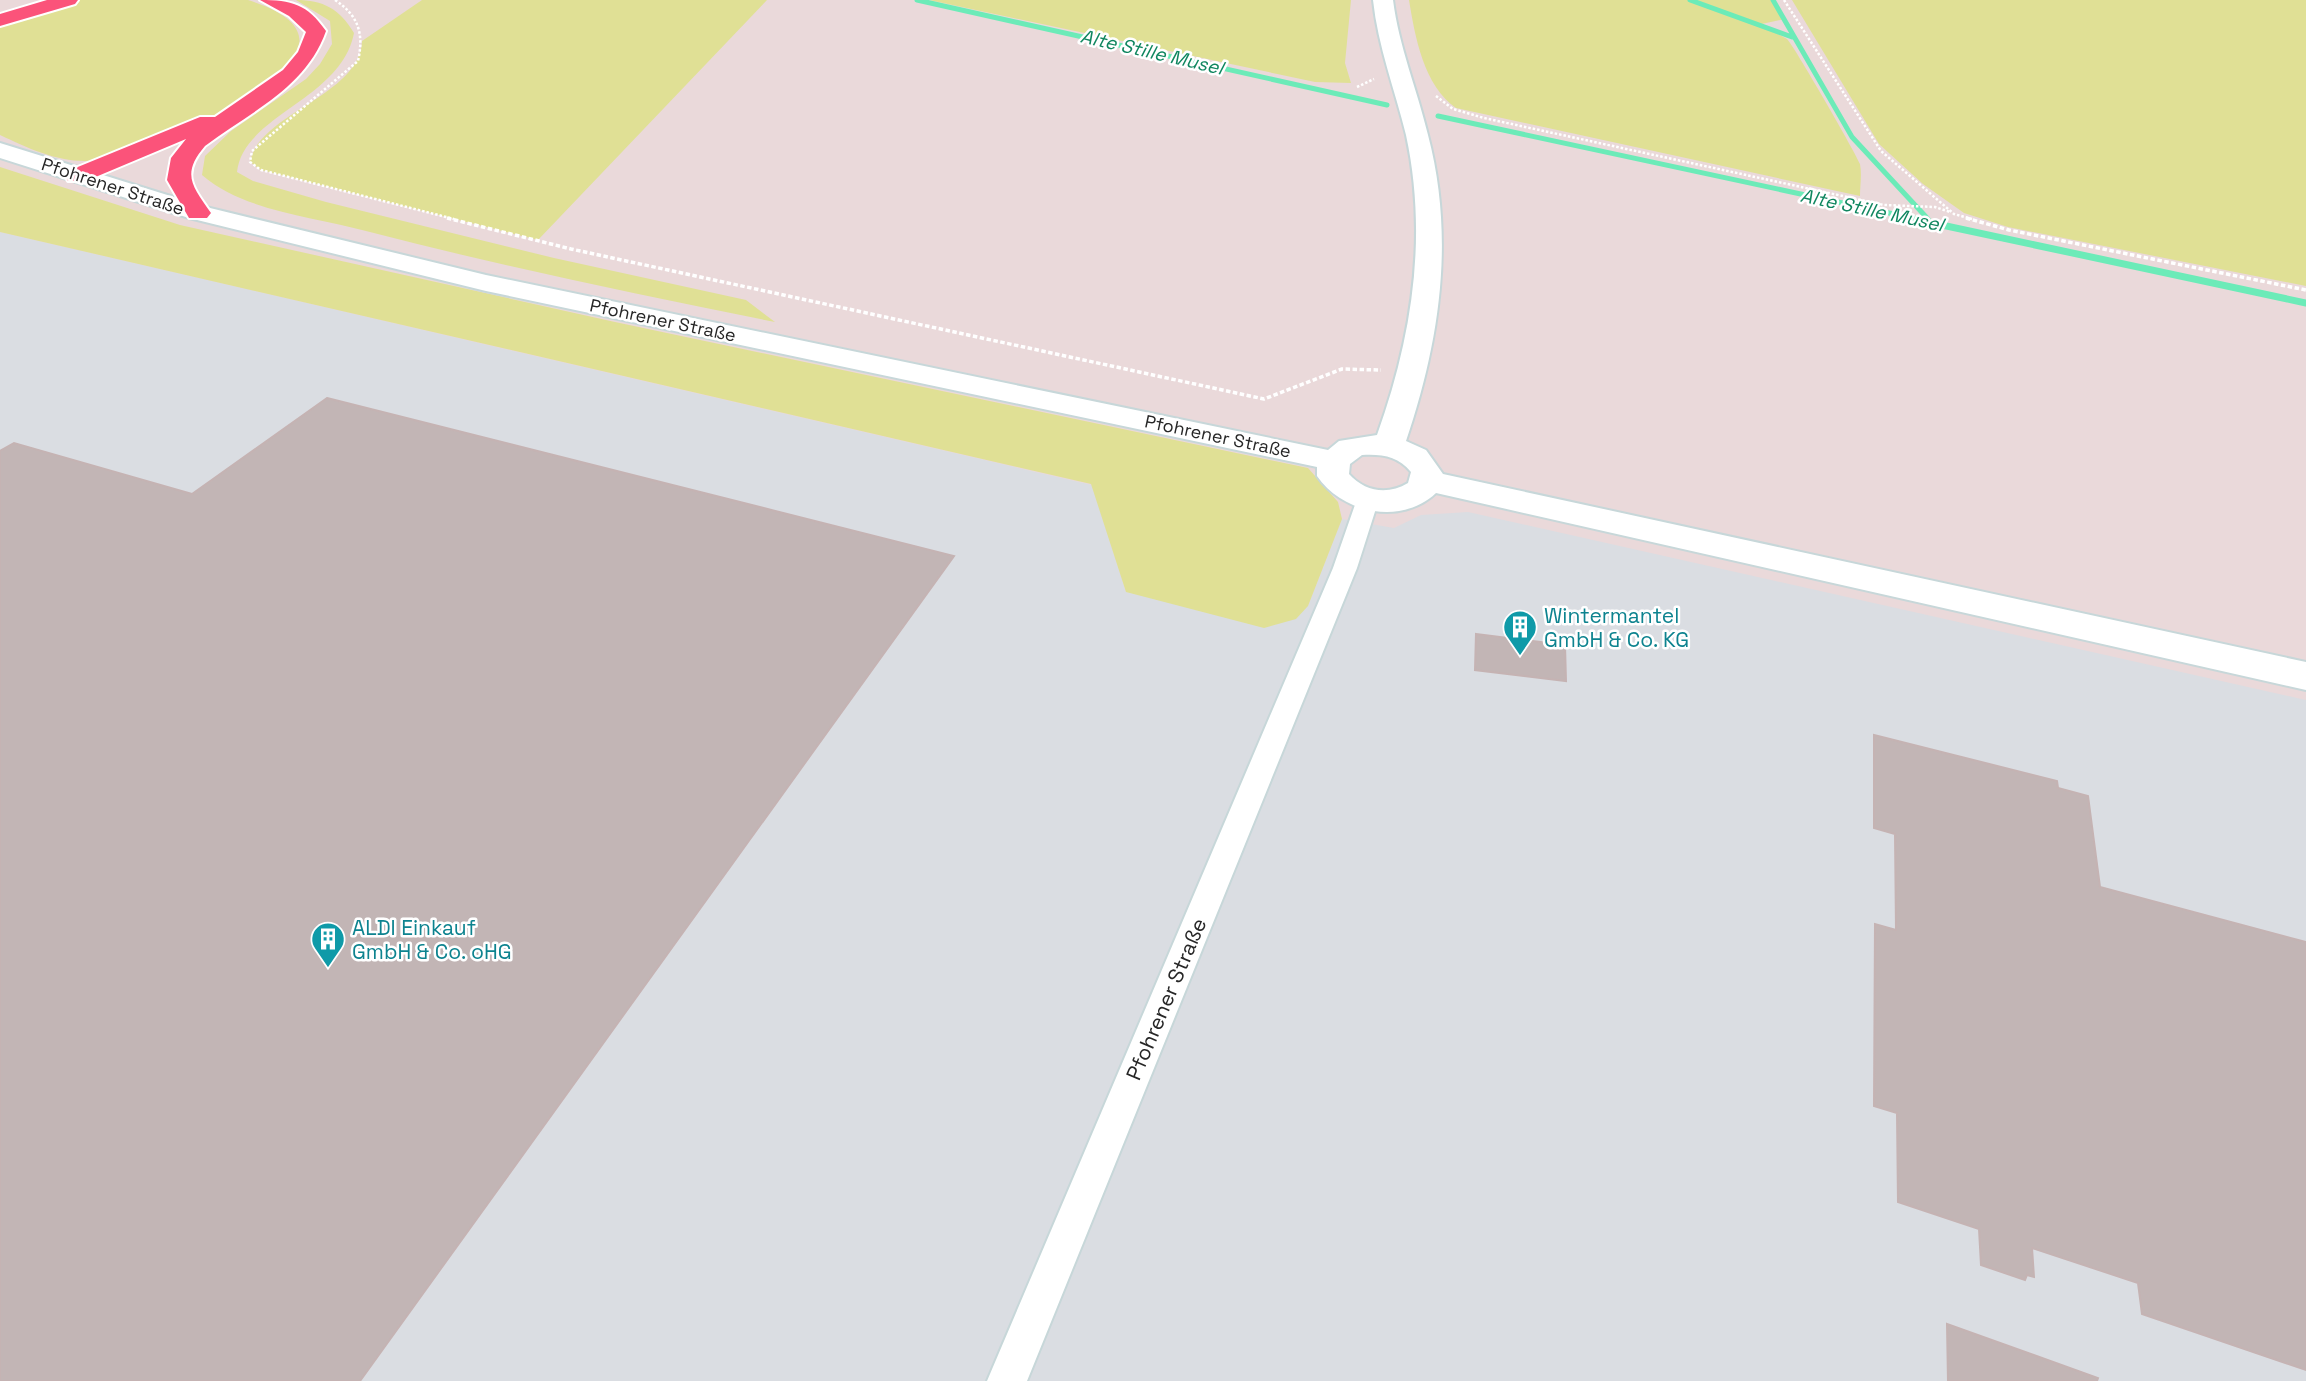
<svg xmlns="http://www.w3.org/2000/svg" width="2306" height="1381" viewBox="0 0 2306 1381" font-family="'Space Grotesk',sans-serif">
<rect width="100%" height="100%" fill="#ead9da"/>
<path fill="#dadde2" d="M0,232l1092,253 34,107 182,14 34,-87 52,9 27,-13 47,-3 838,188v681h-2306z"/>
<path fill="#e0e095" d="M80,0h168c100,31 33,81 -22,111 -39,22 -85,34 -126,49 -37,5 -68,-10 -100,-25v-112z
M296,0c27,0 44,9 58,33 -13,67 -111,82 -117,139l16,9 73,21 228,56 192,42 29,22c-137,-27 -274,-56 -409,-91 -53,-15 -121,-19 -164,-56l3,-19 26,-25 75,-52 14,-15 12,-20 -2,-23z
M422,0h345l-229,240 -277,-70 -11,-8c9,-49 110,-66 112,-121z
M929,0h422l-6,63 6,20 -36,-1z
M1409,0h364l12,19 -28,6c9,4 21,8 30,14 6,5 70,116 73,125 2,10 0,22 0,32l-404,-88c-32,-22 -41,-71 -47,-108z
M1792,0h514v286l-298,-59 -44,-14 -41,-29 -44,-40z
M0,167l180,58 435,97 693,146 30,34 4,17 -34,87 -12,13 -32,9 -138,-36 -35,-108 -1091,-252z"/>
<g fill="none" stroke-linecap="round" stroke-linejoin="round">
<path stroke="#6cebb8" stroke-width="5" d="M917,0l470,105
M1690,0l102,37
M1773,0l79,137 76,82
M1438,116l479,103"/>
<path stroke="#6cebb8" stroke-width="7" d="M1909,218l397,85"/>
</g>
<path fill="#c2b5b5" stroke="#c5b3b3" stroke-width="2" d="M327,398l627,158 -594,825h-360v-930l14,-8 178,51z
M1476,634l89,11 1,36 -91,-11z
M1874,735l183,46 1,7 30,8 12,91 206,55v428l-164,-56 -4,-31 -106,-35 2,29 -7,-2 -2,5 -44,-15 -2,-36 -81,-27 -1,-89 -23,-7 1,-182 21,6 -1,-96 -21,-6z
M1947,1324l151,54 -1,3h-149z"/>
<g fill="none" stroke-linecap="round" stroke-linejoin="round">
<g stroke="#c7d7d9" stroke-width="4">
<path id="street" d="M1368,492l8,2 3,5 -22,69 -330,813h-40l346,-813 24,-69 3,-5z"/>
</g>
<g stroke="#c7d7d9" stroke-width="4">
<path id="secondary" d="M1373,0h20c6,47 24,89 35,135 27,103 12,206 -22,306l20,9 17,24 863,188v28l-870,-197c-35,33 -94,20 -119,-17v-9l-831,-176 -297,-73 -189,-60v-15l206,64 280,68 842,175 11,-9 38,-6c35,-97 51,-198 29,-300 -11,-45 -28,-88 -33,-135zM1362,455c20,-1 36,1 49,17l-3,11c-20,12 -43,9 -59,-9l1,-10z"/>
</g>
<g stroke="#fff" stroke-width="4">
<path id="highway" d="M47,0h31l-3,4 -75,22v-12z
M260,0c32,0 47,4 66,31 -20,57 -76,81 -121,115 -24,28 -13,40 6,67l-4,5h-18l-22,-38 4,-22 15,-19 -100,42h-18l-3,-5 3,-5 132,-54h15l68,-47 15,-18 8,-20 -17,-16z"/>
</g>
<path stroke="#fff" stroke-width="2.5" stroke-dasharray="2.5 2" stroke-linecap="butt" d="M335,0c24,16 29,34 23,61l-106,90 -2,11 11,8 193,49
M1784,0l97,151 73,63 18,5
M1357,87l17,-8
M1436,96l17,13 31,9 400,87 51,2 15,5"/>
<path stroke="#fff" stroke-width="3.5" stroke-dasharray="4.5 2.5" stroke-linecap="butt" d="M447,218l124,31 693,150 78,-30 39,1
M1966,218l43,12 297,60"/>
<use href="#street" fill="#fff" fill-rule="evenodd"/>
<use href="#secondary" fill="#fff" fill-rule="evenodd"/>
<use href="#highway" fill="#fb537a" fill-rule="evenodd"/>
</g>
<defs>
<g id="building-pin" transform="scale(1.75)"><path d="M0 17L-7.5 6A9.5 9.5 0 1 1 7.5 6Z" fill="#0f9aa8" stroke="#fff"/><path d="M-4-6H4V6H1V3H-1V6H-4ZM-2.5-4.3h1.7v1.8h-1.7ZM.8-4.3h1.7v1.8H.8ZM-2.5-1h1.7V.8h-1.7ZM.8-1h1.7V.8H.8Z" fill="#fff"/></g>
</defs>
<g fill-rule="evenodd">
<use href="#building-pin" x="1520" y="627"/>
<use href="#building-pin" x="328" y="939"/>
</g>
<g text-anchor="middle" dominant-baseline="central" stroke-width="5" stroke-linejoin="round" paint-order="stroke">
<g font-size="18" fill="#272727" stroke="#fff">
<text transform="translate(113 186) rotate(18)">Pfohrener Straße</text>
<text transform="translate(663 320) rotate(12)">Pfohrener Straße</text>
<text transform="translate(1218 436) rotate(12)">Pfohrener Straße</text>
</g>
<g font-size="19" font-style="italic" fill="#0f865f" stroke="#fff">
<text transform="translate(1152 52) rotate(13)">Alte Stille Musel</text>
<text transform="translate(1872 210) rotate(12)">Alte Stille Musel</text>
</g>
<g font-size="21" fill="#0d838f" stroke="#fff" text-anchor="start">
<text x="1544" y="615">Wintermantel<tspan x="1544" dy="24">GmbH &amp; Co. KG</tspan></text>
<text x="352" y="927">ALDI Einkauf<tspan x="352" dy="24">GmbH &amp; Co. oHG</tspan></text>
</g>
<g font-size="21" fill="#272727" stroke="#fff">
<text transform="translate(1166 999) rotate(-67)">Pfohrener Straße</text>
</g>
</g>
</svg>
